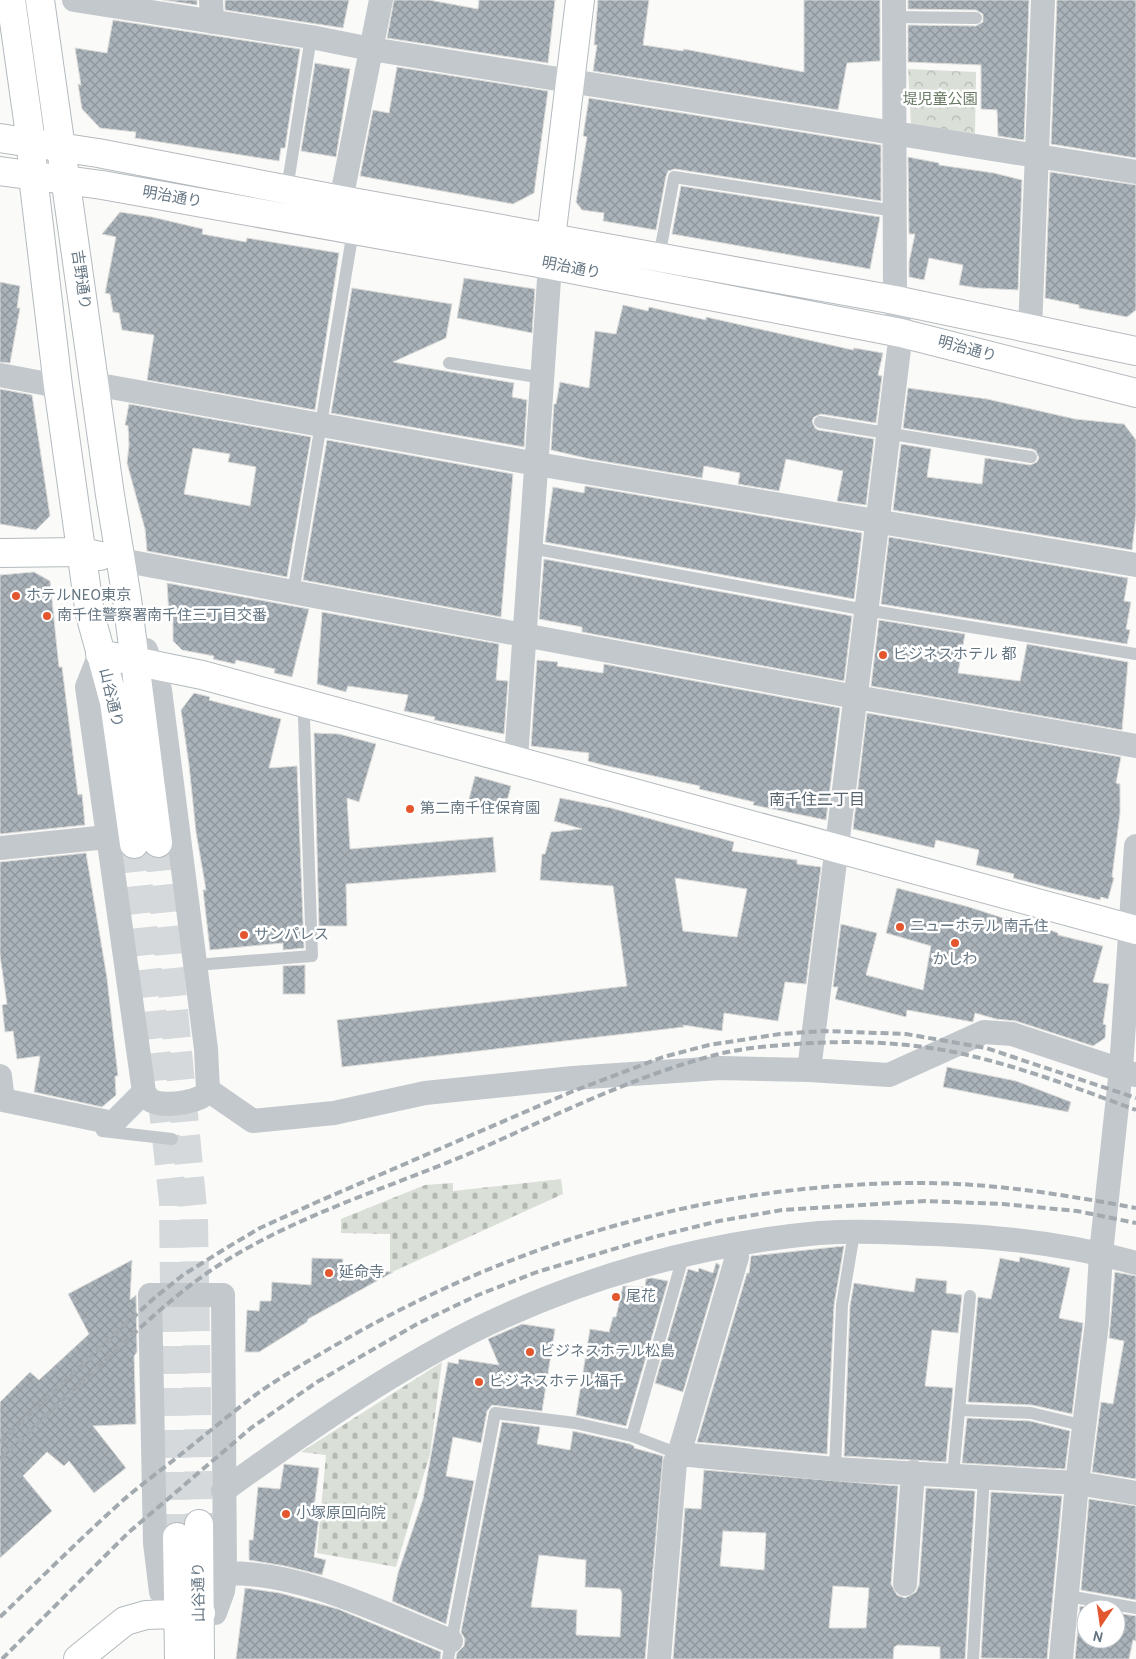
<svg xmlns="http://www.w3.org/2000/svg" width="1136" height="1659" viewBox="0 0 1136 1659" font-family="Overpass,'Noto Sans JP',sans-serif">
<defs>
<pattern id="cemetery-stones" width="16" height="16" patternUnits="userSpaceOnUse" patternTransform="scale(1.25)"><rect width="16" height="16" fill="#dadfd7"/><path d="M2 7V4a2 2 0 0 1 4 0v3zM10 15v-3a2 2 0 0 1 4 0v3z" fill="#b4b9b4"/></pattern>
<pattern id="park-crowns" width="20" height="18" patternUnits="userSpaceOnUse" patternTransform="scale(1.25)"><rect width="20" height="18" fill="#dadfd7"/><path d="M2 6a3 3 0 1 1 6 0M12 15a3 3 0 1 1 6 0" fill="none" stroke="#b4b9b4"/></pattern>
<pattern id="building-cross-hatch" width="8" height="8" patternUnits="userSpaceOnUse" patternTransform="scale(1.25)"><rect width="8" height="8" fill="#aab3b9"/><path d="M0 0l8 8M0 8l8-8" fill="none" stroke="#8e969c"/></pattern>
</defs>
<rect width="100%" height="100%" fill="#fafaf8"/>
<path fill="url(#cemetery-stones)" d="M561,1179l2,15 -173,79v-39l-49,-1v-14l84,-34 28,-2v8z
M442,1362l-12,92 -34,113 -79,-14 9,-98 -25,-3z"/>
<path fill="url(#park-crowns)" d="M908,69l68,3 -1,62 -64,-9z"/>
<path fill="url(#building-cross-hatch)" stroke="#dcdcda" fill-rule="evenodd" d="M163,0h34v5z
M225,0h124l-6,28 -118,-18z
M394,0h35l49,9 1,-9h76l-7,63 -161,-25z
M598,0h51l-6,45 40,6 1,-2 120,23v-72h76v61l-33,2 -9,47 -245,-39 4,-26h-3z
M908,0h121l-5,140 -26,-4 -1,-26 -16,-1v-44l-73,-3v-37l68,1 7,-4v-8l-7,-4 -68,-1z
M1057,0h79v158l-85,-14z
M113,20l187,29 -15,99h-4l-2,13 -144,-23 1,-6 -36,-4 -18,-19 -4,-25 3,1 -6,-37 32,5z
M315,63l35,6 -14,88 -35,-6z
M397,67l151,24 -14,102 -21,11 -153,-28 13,-66 16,3z
M589,98l292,47v56l-206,-32 -7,2 -2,5 -10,54 -53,-9 1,-8 -22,-3 -6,-8 11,-65 -4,-1z
M908,157l31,6v2l55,8 28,7 -4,110 -39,-2 -20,-3 4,-20 -34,-7 -5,22 -15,-3v-15l6,-28h-6z
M1050,172l86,13v125l-9,7 -48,-9v-3l-34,-7z
M681,186l199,31 -10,52 -198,-35z
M120,212l32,5 51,12 -1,5 44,8 1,-4 92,15 -24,157 -168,-30 7,-45 -32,-5 -3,-17 -6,-1 -3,-18 -5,-1 11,-56 -14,-3z
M464,278l71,11 -3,44 -75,-15z
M0,282l20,4 -3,22h3l-10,55 -10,-1z
M352,288l100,16 -6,34 -53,24 121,21 -2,14 15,3 -3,47 -193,-34z
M623,305l25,6 1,-4 57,13v-3l147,33 1,-2 29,5 -5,22 4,1 -6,47 -55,-9 -7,3 -2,4 3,7 3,2 56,9 -8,66 -29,-4 6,-30 -57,-12 -7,32 -41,-7 2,-11 -36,-7 -2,12 -112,-19 -39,-9 3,-46h2l4,-22 29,6 6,-57 21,3z
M908,388l79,11 88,20 49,5 12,16v75l-4,35 -239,-40 8,-66 30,5 -4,28 55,7 3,-26 45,7 7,-3 2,-4 -3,-7 -4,-2 -129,-21z
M0,389l32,6 18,121 -14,14 -36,-6z
M129,404l182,33 -24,140 -140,-26 -2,-22 -18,-66 2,-18 -1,-19 -3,-1zM193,448l37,6 -2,8 28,5 -6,39 -66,-12z
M327,440l186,34 -12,143 -198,-37z
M585,486l277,47 -8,66 -309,-57 8,-55 31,6z
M889,537l239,41 -4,23 7,1 -5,27 4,1 -3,14 -246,-40z
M544,559l308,57 -8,65 -262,-49v-5l-43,-8z
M34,572l16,9 9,86h3l16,128 4,-1 3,31 -85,9v-259z
M167,583l142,26 -17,68 -18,-4 1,-4 -39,-9 -1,4 -22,-5 1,-3 -32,-6 -9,-9v-25l-4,-1z
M322,612l177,32 -3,36 12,1 -4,53 -70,-14 1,-3 -31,-6 4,-16 -60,-9 -2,6 -29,-8z
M879,620l86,14 -7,39 62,8 7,-37 101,18 -6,68 -251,-44z
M537,660l21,2 -1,4 46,7 1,-9 236,44 -14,112 -73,-15 1,-3 -55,-13 1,-3 -97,-21 -15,-4 1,-8 -58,-7z
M194,693l16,4 -1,3 72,19 -12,49 28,-2 7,182 -21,2v-7l-73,7 -7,-60h3l-10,-58 -7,-67 -8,-55z
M867,713l254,44 -5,26 4,1v29l-8,64 2,1 -6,21 -7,-2 -1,3 -50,-12 -37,-10 1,-4 -38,-9 3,-15 -43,-10 -2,8 -81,-19z
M314,733l25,1 37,10 -17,58 -12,-4 3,51 143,-12 3,35 -150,12 1,42h-28z
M475,776l36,10 -6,23 -36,-10z
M560,798l51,10 123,34 -2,9 65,9v4l24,3 -15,117 -21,-2 -7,39 -54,-8 -2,18 -39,-6 1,2 -342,40 -5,-47 290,-34 -14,-100 -73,-6 2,-26h3l6,-22 31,-3 -28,-8zM675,878l72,11 -10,48 -54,-6z
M86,853l21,125 11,98h-3l1,19 -14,12 -68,-15 6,-36 -23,3 -4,-28 -8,1 -3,-27 5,-1 -7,-49v-93z
M897,888l72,19 37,12v-2l25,6 27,10v2l45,11 -10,36 16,2 -6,40 3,1 -1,13 -12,8 -77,-25 -20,-2 -21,-6 -2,9 -66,-12 -1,7 -71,-18 3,-12h-5l8,-63 36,9 -11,42 57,15 8,-44 -45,-13z
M305,965v29h-22v-28z
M947,1067l69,14 55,21 -3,10 -125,-25z
M844,1246l-10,59 -7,149 -130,-12 50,-169h2l2,-17z
M1020,1257l50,11 -11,50 24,5 -11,91 -40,-9 -64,-3 10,-105 13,2 9,-41 19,4z
M312,1258l31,1 -1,11 51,2 -85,47 -1,3 -48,30h-14l2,-42 12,1 1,-10h11l1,-19 39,3z
M132,1260l-2,40 6,-5 1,57 -3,4 2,68 -43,2 33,42 -32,25 -25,-32 -5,5 -17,-14 -24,24 29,35 -52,47v-156l30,-30 9,8 50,-46 -21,-40z
M716,1263l4,2 -37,127 -28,-9 33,-114 10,3 1,-4 14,5z
M1115,1272l21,4v203l-44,-7 9,-70 12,2 11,-63 -15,-3z
M652,1278l16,3 -42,145 -50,-11 14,-86 19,3 4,-15h3l7,-31 22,1 1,-8z
M916,1278l31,3 -1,12 16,2 -4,38 -26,-3 -7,56 28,2 -7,74 -102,-6 6,-150 4,-23 60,9z
M164,1309h6l5,7 -11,10z
M522,1324l33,5 -13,82 -50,-6 -5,6 -6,32 -28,-6 -7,39 28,5 -28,143 -54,-23 6,-28 25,-74 25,-137 10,2 1,-5 40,6 -11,-26z
M967,1418l63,3 40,10 -5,38 -103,-6z
M502,1422l38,5 -3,17 33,6 3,-19 57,13 4,2v2l29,8 -18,203h-189l1,-6 7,-7 1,-7 -4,-7zM539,1555l47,5 -1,27 35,2 2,4 -2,44 -44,-2 1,-25 -46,-3z
M284,1464l35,4 -5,40 6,1 -6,48 12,3 -4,15 -37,-9 -36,-6v-20h4l5,-53 22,2z
M704,1470l194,16 -7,98 6,11 8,3 11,-6 3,-7 7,-97 49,3 -10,168h-25v-12l-42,-2 -4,2 -1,12h-220l12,-151 16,1zM723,1531l43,2 -2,37 -44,-4zM833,1586l36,2 -3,40h-37z
M991,1492l71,4 -15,163 -66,-1z
M1089,1499l47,7v94l-55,-10z
M245,1588l35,5 58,16 103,43 -1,7h-204z
M1080,1606l15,3h-9v30h30v-26l20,3v25l-3,-1 -4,19h-54z"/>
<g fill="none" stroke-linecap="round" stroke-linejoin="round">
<path stroke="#d5d9db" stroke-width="28" stroke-dasharray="28 14" stroke-linecap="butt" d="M158,843l36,376 5,305
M134,844l39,358 4,335"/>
<g stroke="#b3babf" stroke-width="30">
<path id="secondary" d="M11,0l20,142 2,34 25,210 32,228 24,88 20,142
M40,0l70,495 17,104 31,244
M550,262l1,-24 29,-238
M0,553l82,-1 18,4
M100,654l102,21 934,255
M199,1524l1,135
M177,1537l2,122
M78,1659l47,-38 21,-6 55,-2"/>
</g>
<g stroke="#b5babe" stroke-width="30">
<path id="primary" d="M0,138l98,15 243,47 554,100 241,51
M0,171l102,14 448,80 351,68 235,60"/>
</g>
<path stroke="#c3c8cc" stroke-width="12" d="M894,17l82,1
M287,189l24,-152
M659,257l15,-80 221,34
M449,363l94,15
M820,422l211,35
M531,548l335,62 270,44
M293,593l60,-362
M196,965l116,-9 -8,-238 -3,-16
M102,1131l70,8
M960,1410l71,3 54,13
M632,1436l51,-179
M835,1469l7,-164 12,-72
M953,1475l17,-179
M1068,1596l68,12
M448,1659l47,-246 80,10 57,13 47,18
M973,1659l11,-182"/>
<path stroke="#c3c8cc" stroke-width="24" d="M74,0l237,37 60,12 765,123
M211,0l1,22
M341,200l40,-200
M1030,330l13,-330
M0,375l58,11
M94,384l443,80 599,101
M121,560l735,137 280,49
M100,654l-13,33 57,405c2,3 4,7 8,9 12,6 51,2 56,-11l-2,-41 -46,-359 -14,-40
M516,759l34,-494
M0,848l107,-11
M809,1070l92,-737 -6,-33 -1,-300
M0,1076l3,24 110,23 31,-31
M208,1090l45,31 81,-8 91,-20 148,-15 147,-10 89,2 80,5 95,-43 28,2 124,41
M679,1454l156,15 242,14 59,10
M223,1491c79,-57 161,-115 248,-159 108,-54 228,-88 348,-99 44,-3 89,0 133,2 62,3 124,11 184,28
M225,1573c77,-1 155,39 226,68
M905,1584l8,-112
M178,1613l-17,-21 -6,-49 -5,-248h73l2,278 -2,18 -8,22h-14
M659,1659l16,-197 4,-8 58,-197v-12
M1061,1659l16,-176 20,-160 4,-70 20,-184 15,-223"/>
<use href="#secondary" stroke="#fff" stroke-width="28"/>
<use href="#primary" stroke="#fff" stroke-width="28"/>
<path stroke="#a2aab0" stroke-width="4" stroke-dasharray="8 4" stroke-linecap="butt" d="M0,1442l153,-143 30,-24 45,-28 32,-19 57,-26 254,-110 92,-35 46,-12 71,-11 44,-3 82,3 80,14 150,50
M0,1459c37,-35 74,-70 111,-104 34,-32 68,-64 108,-90 78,-50 169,-77 254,-113 79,-35 158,-75 242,-97 26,-7 54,-9 81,-11 53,-4 107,-2 158,8 62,13 123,36 182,58
M0,1617c40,-38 79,-77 120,-114 19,-17 40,-32 60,-48 24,-19 49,-40 74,-59 29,-21 61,-39 92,-57 175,-100 374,-157 576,-156 71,0 144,12 214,25
M2,1659l126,-126 123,-105 66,-46 100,-58 61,-29 59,-23 117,-35 65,-16 63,-11 143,-9 78,3 74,7 59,12"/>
</g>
<g fill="#e4572e" stroke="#fff" stroke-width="2">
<circle cx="16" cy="596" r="5"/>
<circle cx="47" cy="616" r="5"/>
<circle cx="883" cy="655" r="5"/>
<circle cx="410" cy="809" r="5"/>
<circle cx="900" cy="927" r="5"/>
<circle cx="244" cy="935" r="5"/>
<circle cx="955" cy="943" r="5"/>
<circle cx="329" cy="1273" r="5"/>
<circle cx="616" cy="1297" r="5"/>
<circle cx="530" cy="1352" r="5"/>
<circle cx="479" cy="1382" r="5"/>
<circle cx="286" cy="1514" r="5"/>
</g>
<g text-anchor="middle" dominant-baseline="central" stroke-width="5" stroke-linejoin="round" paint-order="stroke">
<g font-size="15" fill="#687a64" stroke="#fff">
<text x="940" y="100">堤児童公園</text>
</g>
<g font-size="15" fill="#657683" stroke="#fff">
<text transform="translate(172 198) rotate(10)">明治通り</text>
<text transform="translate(571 269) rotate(11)">明治通り</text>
<text transform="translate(80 280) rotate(82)">吉野通り</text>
<text transform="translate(967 350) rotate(15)">明治通り</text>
<text transform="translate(110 698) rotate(77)">山谷通り</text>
<text transform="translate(200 1592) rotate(-91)">山谷通り</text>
</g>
<g font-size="15" fill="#657683" stroke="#fff" text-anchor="start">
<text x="26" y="596">ホテルNEO東京</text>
<text x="57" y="616">南千住警察署南千住三丁目交番</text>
<text x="893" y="655">ビジネスホテル 都</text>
<text x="420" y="809">第二南千住保育園</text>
<text x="910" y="927">ニューホテル 南千住</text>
<text x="254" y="935">サンパレス</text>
<text x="955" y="960" text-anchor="middle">かしわ</text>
<text x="339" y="1273">延命寺</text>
<text x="626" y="1297">尾花</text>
<text x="540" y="1352">ビジネスホテル松島</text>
<text x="489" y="1382">ビジネスホテル福千</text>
<text x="296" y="1514">小塚原回向院</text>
</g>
<g font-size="16" fill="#57646e" stroke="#fff">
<text x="817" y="801">南千住二丁目</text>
</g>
</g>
<g transform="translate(1101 1624) rotate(193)"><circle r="24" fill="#ffffff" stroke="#c1c8cd"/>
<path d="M0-4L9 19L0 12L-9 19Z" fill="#e4572e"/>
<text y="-8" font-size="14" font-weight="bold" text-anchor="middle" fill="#657683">N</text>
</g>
</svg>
